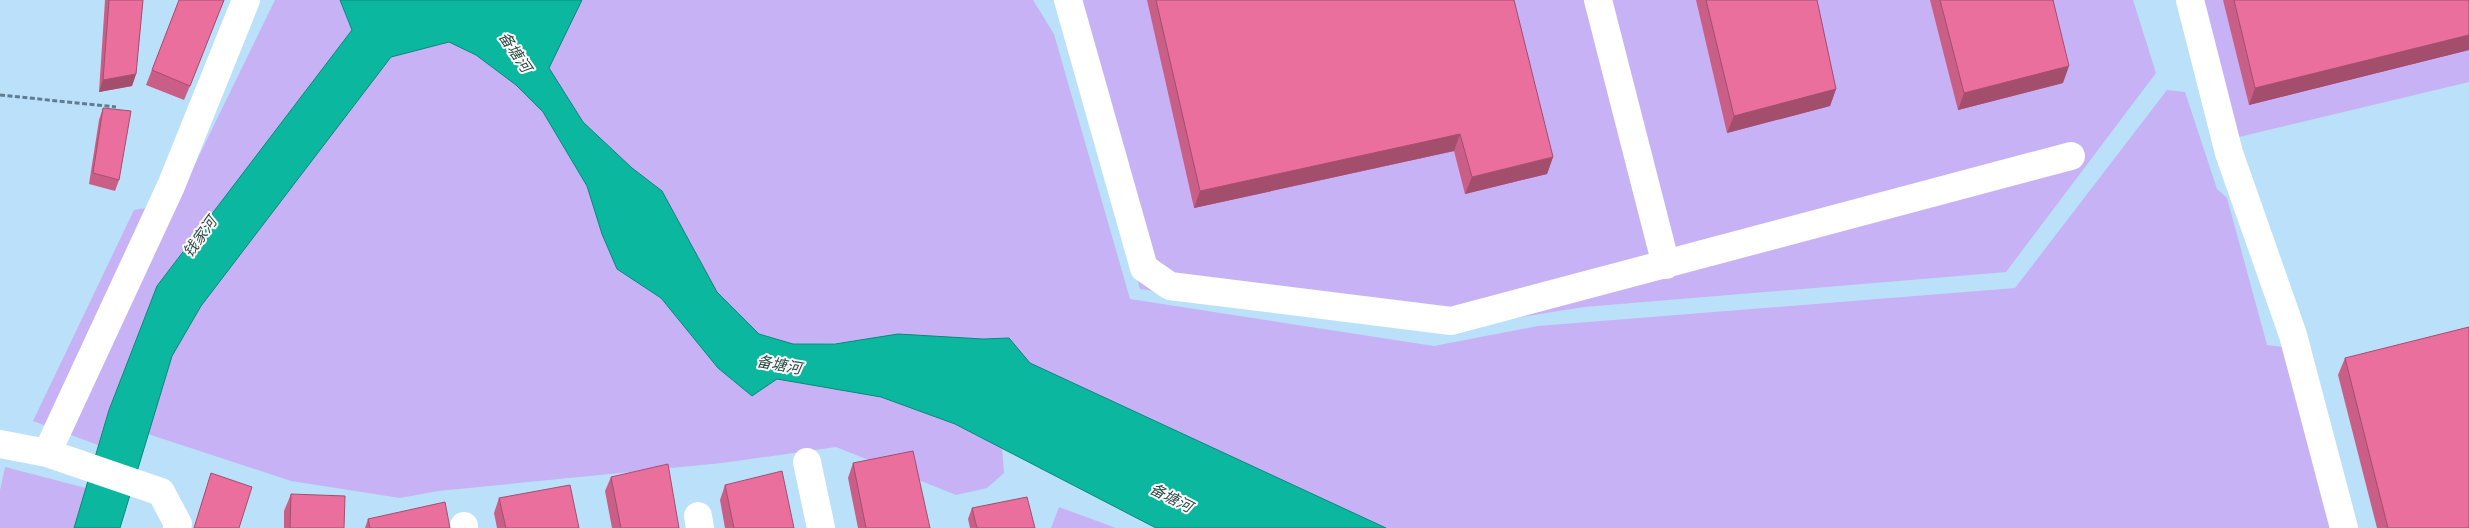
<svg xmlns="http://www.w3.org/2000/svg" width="2469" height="528" viewBox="0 0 2469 528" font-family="Roboto,'Noto Sans SC',sans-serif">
<rect width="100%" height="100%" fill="#bbe0f9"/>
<path fill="#c7b2f5" d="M275,0h65l12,30 -195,256 -48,124 -11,35 -65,-24 101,-211 42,-7z
M582,0h451l21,34 76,265 304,47 104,-20 477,-38 152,-198 18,2 32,97 10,9 40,147 16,2 50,181h-947l-357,-165 -20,-25 -217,6 -33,-10 -42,-42 -55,-101 -30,-23 -49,-46 -34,-54z
M1057,0h1076l23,73 -150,199 -422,35 -150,24 -294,-42z
M2202,0h21l246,50v32l-230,55z
M449,41l27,14 40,30 27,27 44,74 15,48 15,35 44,29 57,70 34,28 25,-17 104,18 74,27 47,24 2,25 -17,15 -31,7 -120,-48 -114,16 -284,28 -38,7 -109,-17 -143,-47 24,-78 29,-50 190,-249z
M5,467l81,21 -12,40h-74v-38z
M1059,507l57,21h-65z"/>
<path fill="#0bb89f" stroke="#08877a" d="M340,0h242l-33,68 34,54 49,46 30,23 55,101 42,42 34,10h42l63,-10 85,5 26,-1 21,25 356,165h-230l-201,-104 -74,-27 -104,-18 -25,17 -34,-28 -57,-70 -44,-29 -15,-35 -15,-48 -44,-74 -27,-27 -40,-30 -27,-13 -58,15 -190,249 -29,50 -52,172h-46l35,-118 48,-124 195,-256z"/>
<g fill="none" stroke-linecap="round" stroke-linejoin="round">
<path stroke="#607c91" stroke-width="3" stroke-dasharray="5 2.5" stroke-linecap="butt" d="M0,95l116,12"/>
<path stroke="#fff" stroke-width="28" d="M1068,0l76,268 26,18 281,35 620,-165
M1598,0l68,265
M2190,0l39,153 64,182 51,193
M0,444l47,9 114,39 17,32 -1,4
M47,453l124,-267 75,-186
M807,462l14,66
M698,516l2,12
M464,526v2"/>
</g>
<path fill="#c95f87" d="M105,0h38l-7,74 -4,12 -33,6z
M179,0h45l-40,100 -38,-15z
M1147,0h367l39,157 -6,17 -82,20 -11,-43 -260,57z
M1696,0h121l19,89 -6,17 -103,27z
M1930,0h123l10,83 -105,27z
M2223,0h246v50l-220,55z
M103,108l16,72 -4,11 -26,-7 10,-64z
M2345,358l124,170h-92l-39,-153z
M853,463l77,65h-72l-10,-50z
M211,473l28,55h-45z
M611,477l68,51h-67l-7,-37z
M725,485l69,43h-69l-5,-28z
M291,494l53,34h-60v-17z
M499,498l80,30h-82l-3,-15z
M972,508l63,20h-65l-2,-9z
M368,519l82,9h-85z"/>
<path fill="#a44e6e" d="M224,0l-40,100 6,-14z
M2469,35v15l-220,55 6,-17z
M2069,66l-6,17 -105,27 6,-17z
M136,74l-4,12 -33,6 4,-12z
M1836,89l-6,17 -103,27 7,-17z
M1460,134l-6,17 -260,57 6,-17z
M1553,157l-6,17 -82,20 7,-17z"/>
<path fill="#ea6f9d" stroke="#a44e6e" d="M109,0h34l-7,74 -33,6z
M179,0h45l-34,86 -38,-16z
M1156,0h358l39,157 -81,20 -12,-43 -260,57z
M1706,0h111l19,89 -102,27z
M1940,0h113l16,66 -105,27z
M2234,0h235v35l-214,53z
M103,108l28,3 -12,69 -26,-7z
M2469,327v201h-81l-43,-170z
M913,451l17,77h-64l-13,-65z
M668,464l11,64h-58l-10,-51z
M782,471l12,57h-60l-9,-43z
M211,473l41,14 -13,41h-45z
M570,485l9,43h-73l-7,-30z
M291,494l54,2 -1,32h-54z
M1027,497l8,31h-58l-5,-20z
M445,502l5,26h-80l-2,-9z"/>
<g text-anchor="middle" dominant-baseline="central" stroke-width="4" stroke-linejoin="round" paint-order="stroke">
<g font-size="15" font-style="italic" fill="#2f4d47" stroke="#fbfbfb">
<text transform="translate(515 52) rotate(56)">备塘河</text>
<text transform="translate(200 237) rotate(-54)">钱家河</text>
<text transform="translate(779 365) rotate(10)">备塘河</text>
<text transform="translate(1171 498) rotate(27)">备塘河</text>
</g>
</g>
</svg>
